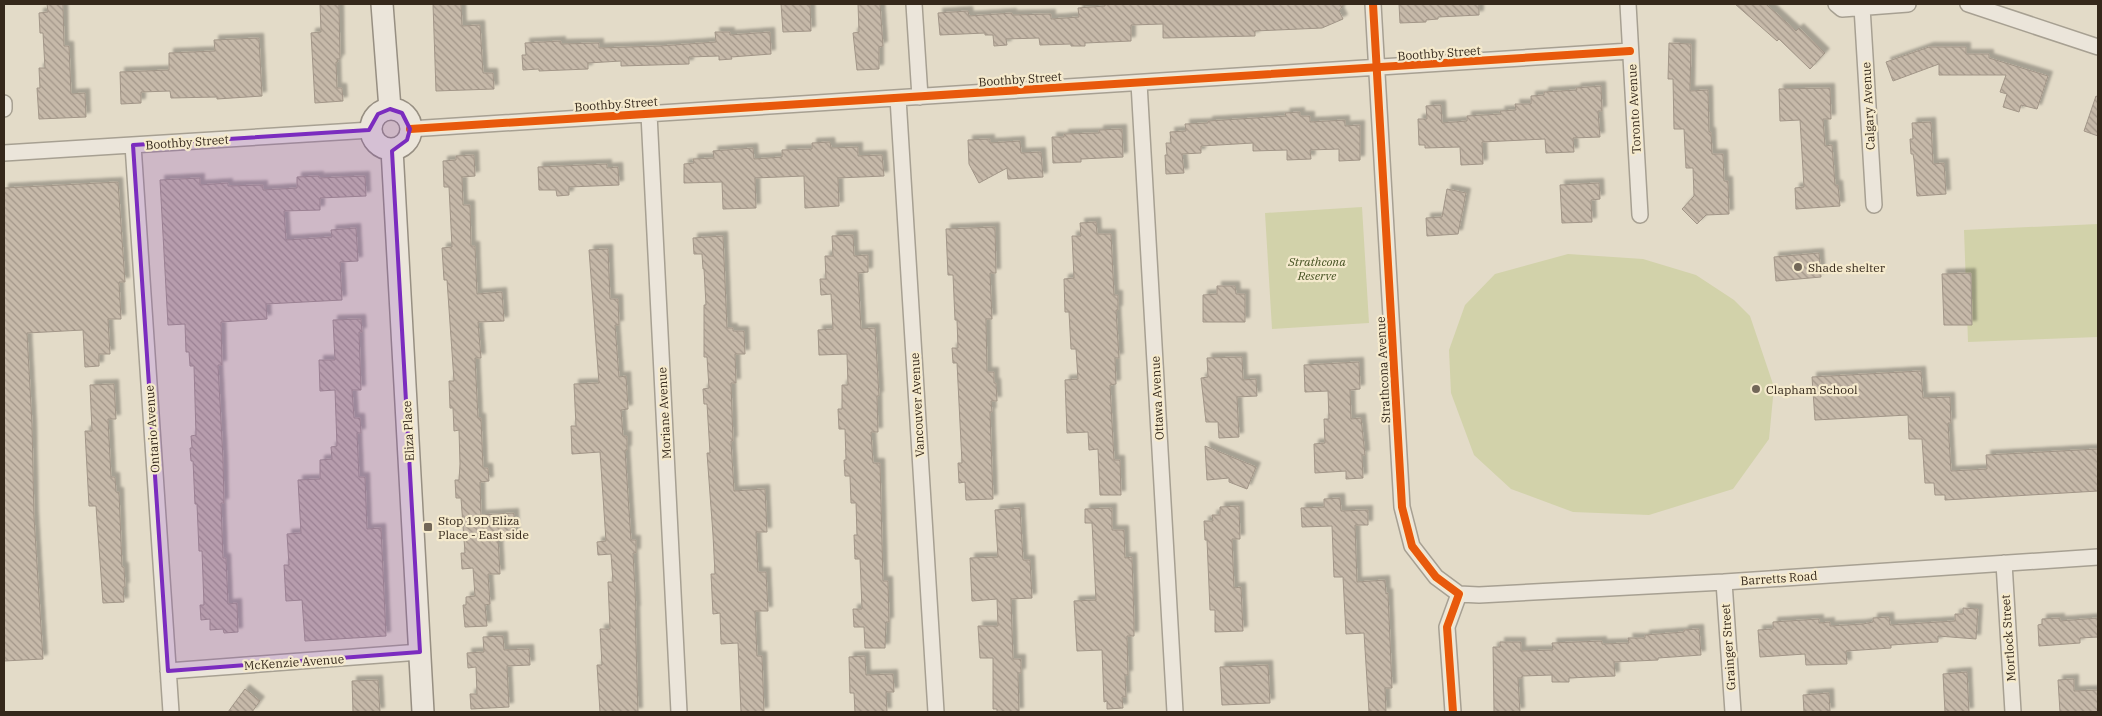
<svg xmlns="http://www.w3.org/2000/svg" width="2102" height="716" viewBox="0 0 2102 716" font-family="'IBM Plex Serif',serif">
<defs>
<pattern id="building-back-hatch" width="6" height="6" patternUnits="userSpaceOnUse" patternTransform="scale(1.25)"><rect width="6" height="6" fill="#c6b9a9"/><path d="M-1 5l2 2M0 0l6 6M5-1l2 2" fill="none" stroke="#a29689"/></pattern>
<filter id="shadow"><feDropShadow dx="4.5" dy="-4.5" stdDeviation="1" flood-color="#0004"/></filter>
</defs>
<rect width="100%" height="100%" fill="#e3dbc8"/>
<path fill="#d2d2aa" d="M1362,207l7,116 -97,6 -7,-116z
M2098,224v113l-130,5 -4,-112z
M1568,254l75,5 53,16 38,25 16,16 24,71 -5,52 -36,50 -84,26 -76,-3 -62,-23 -37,-34 -23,-62 -2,-43 16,-45 30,-31z"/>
<path fill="url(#building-back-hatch)" stroke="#a29688" filter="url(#shadow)" d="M47,4h16l1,42h5l2,48 14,-1 1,24 -47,2 -2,-31h3l-1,-20h6l-2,-35h-3l-1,-20 9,-1z
M320,4h19l1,55h-3l1,3h-2l1,26h5l1,13 -28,2 -4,-70 10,-1z
M433,4h28l1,22 18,-1 3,48h10l1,16 -58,2z
M781,4h29l1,27 -28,1z
M858,4h22l3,42 -4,1v22l-22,1 -4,-37 6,-1z
M1105,4l116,1 123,-1 -5,7 4,8 -21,9 -67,3v5l-92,2v-14l-32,1v16l-46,2v3h-14v-2l-31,1 -1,-7 -33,1 1,6 -13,1 -1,-11h-8v-2l-45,2 -2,-22 30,-2 1,5 43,-3v2l39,-1v5l28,-2 -1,-9 27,-2z
M1399,4h80v11l-41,2v2l-12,1v2l-26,1z
M1735,4h31l30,27 3,-3 26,25 -15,16 -31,-30 -2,2z
M715,32h15v3l40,-3 1,22 -40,3 1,2 -13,1v-4l-30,1v7l-68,2v-5l-33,2v6l-49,2v-2l-16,1 -1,-15h4l-1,-12 36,-2v3l38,-1v5l61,-2 56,-4z
M259,38l3,58 -45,3v-2l-46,1 -1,-7 -29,1v11l-20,1 -1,-32 49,-2v-17l46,-2 -1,-11z
M1669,43l22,1 -1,47 18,-1 1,42h2l1,22h11l1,27h4l1,33 -23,1 -9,9 -15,-15 12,-13 -1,-28h-7l-2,-39h-10l-1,-50h-5z
M1929,47h37v7h23v4l59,18 -11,33 -16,-4 -2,7 -16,-5 4,-13 -7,-2 6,-17h-67v-11l-46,17 -7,-19z
M1601,86l1,25h-4l2,26 -27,1 1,14 -28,1 -1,-14 -63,3 1,22 -22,1 -1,-18 -35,1v-3h-6l-1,-26h9l-1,-13 15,-1 1,18 25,-2v-5l34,-2 -1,-3 16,-1 -1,-6h16v-8l13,-1v-3l33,-2 -1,-2z
M1830,88l1,31h-8l2,27 7,-1 3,40h3l2,21 -44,3 -1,-21 9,-1 -4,-67 -20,1 -1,-32z
M2096,96l2,1v39l-14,-5z
M1300,112v4h10v6l35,-2v6l15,-1v35l-21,1v-12l-29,1 1,9 -24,1v-10l-34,1v-8l-52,3v7l-19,1 2,19 -18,1 -1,-19h2l-1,-12h5l-1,-11 16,-1 -1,-7 23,-1v-2l78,-5 -1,-3z
M1931,122l2,42 11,-1 2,31 -29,2 -3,-36 -1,-6h-2l-1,-15h3l-1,-16z
M1122,129l1,28 -42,2v3l-28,1 -1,-26h12v-3l35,-1v-3z
M990,139v4l30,-2 1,12 20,-1 2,25 -35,2 -1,-11 -28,15 -10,-19 -1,-24z
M830,142l1,6 27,-1v9l24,-1 2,21 -46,2 1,28 -34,2 -1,-32 -49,2 1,30 -33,1 -1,-27 -38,1v-19l10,-1 -1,-4 21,-1 -1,-7 40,-3 1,11 28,-2v-7l30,-1v-6z
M474,155l1,21 -13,1 1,28h7l1,41h4l2,48 25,-2 2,29 -26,1 3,36h-6l3,60h3l2,50h5l1,13 -9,1 1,33 33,-2 1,24 -17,1 2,36h-12l2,30 -5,1 2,21 -22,1 -2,-22h3v-8l9,-1 -2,-28 -11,1 -1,-16h4l-4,-55h-5l-1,-18h4l1,-16 -1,-34 -5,1 -1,-23h-3l-1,-27h5l-7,-101h-3l-2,-32 10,-1 -3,-60h-5l-1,-26 13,-1v-4z
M607,164v4l11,-1 1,18 -50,2v8l-12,1 -1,-6h-17l-1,-23z
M319,176v2l46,-2 1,20 -46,2v12l-36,1 2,29 46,-3 -1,-7 25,-2 2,33 -18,1 2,38 -76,4 1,15 -46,3 1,43h-4l5,94 1,44h-3l2,55h3l2,46 9,-1 1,29 -14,1 -1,-4 -13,1v-11l-9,1 -1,-15h4l-2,-54h-3l-2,-47h-2l-2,-43h-2l-1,-13h2l-1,-12 5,-1 -2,-69h-4l-1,-14h-3l-1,-28 -17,1 -8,-145 40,-2v7l28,-2v3l35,-1v5l34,-2v-11z
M118,182l7,100h-6l2,37h-13l2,35h-11v12l-14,1 -2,-37 -56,3 5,91 2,93 9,142 -39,2v-473z
M1599,183l1,16 -9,1 1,22 -30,1 -2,-38z
M1447,189l19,4 -8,41 -31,2 -1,-18 16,-1z
M1096,222l1,12h14l3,61h4v15h-2l3,48h-4l1,26 -6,1 4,75h6l1,35h-21l-2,-46 -9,1 -1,-18 -21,1 -2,-53 13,-1 -2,-30h-5l-2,-37h-4l-1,-33 10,-1 -2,-42h9l-1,-13z
M995,227l1,46h-6l2,46h-6l1,53h7v11h2l1,18h-6l1,11h-2l3,87 -27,1 -1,-18 -6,1 -1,-20h4l-5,-100h-4l-1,-15h6l-1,-28h-2l-2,-45h-5l-2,-46z
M853,235l1,21 14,-1v17l-10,1 3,56 14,-1 4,68h-2l1,36h-7l2,31h7l3,118h5l1,41h-3l-1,26h-20l-1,-21h-10l-1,-18h9l-2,-50h-5l-1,-24h3l-1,-32h-5l-1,-27h-5l-1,-16h2l-1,-31h-6l-1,-20h4v-24h6l-1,-31 -28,1 -1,-25 15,-1 -2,-35 -10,1 -1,-16h6l-1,-23h8l-1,-20z
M723,236l4,92h6v3h11l1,23h-10l1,29h-5l2,58h-2l3,50 31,-2 2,43h-11l2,40h8l2,39h-13l2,45h5l2,56h-23l-3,-69 -17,1 -1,-31 -7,1 -2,-40h4l-2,-39 -6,-82h3l-3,-49h-3l-1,-15 6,-1 -2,-31h-3v-52h2l-2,-36h-1l-1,-15h-8l-1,-16z
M608,249l2,50h8l1,26h-4l4,52 7,-1 2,33 -7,1 2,26h4v14h-2l6,90h5v13h-3l3,57h-1l3,102h-38l-3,-47h5l-2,-36h10l-2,-47h5l-2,-28 -13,1 -1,-13 9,-1 -6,-89 -28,2 -1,-28h5l-2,-42 25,-1 -10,-133z
M1819,253l2,24 -45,4 -2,-24z
M1971,273l1,52h-28l-2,-51z
M1217,286h18l1,8h9v28h-42v-27l14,-1z
M361,319l1,13h-3l2,58h-9l2,28h6l1,15h-4l2,44h6l2,52 14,-1 5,108 -81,5 -3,-41 -16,1 -2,-36h5l-2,-31 14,-1 -3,-53 22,-1v-19l12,-1 -1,-12 6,-1 -2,-56 -15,1 -1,-31h16l-2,-40z
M1242,357l1,23 13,-1 1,17 -20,1 2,40 -20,1 -1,-16h-12l-5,-44 7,-1 -1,-19z
M1359,362l1,27 -10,1 1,29 10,-1 4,37h-3l1,23 -17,1v-8l-31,2 -1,-29 11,-1 -1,-24h5l-1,-28 -23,1 -1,-27z
M1921,371l2,27 27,-1 1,26h-3l3,48 36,-2 -1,-14 112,-6v42l-153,9v-5h-10l-1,-12h-9l-3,-44h-13l-1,-24 -93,5 -3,-43z
M114,384l2,35h-8l3,58h4l1,15h3l3,75h2l1,20h-2l1,15 -21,1 -7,-97h-7l-4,-75h7l-2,-46z
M1205,446l51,21 -9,22 -18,-7v-4l-22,2z
M1340,498l1,13 27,-1v15h-13l2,57 28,-2 1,14 2,-1 4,95h-7l1,24h-17l-5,-79 -18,1 -3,-57h-9l-2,-51 -30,1 -1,-19 23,-1v-8z
M1239,506l1,33h-8l2,49 7,-1 2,44 -28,1v-22h-5l-3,-70h-2l-1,-19h9l-1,-6h8v-8z
M1020,508l3,52h7l2,38 -21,1 2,60h8v14h-3l1,39h-22v-3h-4v-51h-13l-2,-32h20l-1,-27 -25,2 -2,-43 28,-1 -3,-47z
M1112,508v22h12l1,28 7,-1 2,64v15h-7l1,39h-3l1,22h-4l1,11 -16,1v-8l-3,1 -2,-52 -25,1 -3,-50 22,-1 -4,-77h-7v-14z
M1963,608l15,1 -2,30 -38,-3v6l-47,3v3l-45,3 1,13 -41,1 -1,-11 -45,3 -2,-27 15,-1v-7l46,-3v4l11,-1v4l33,-2 10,-2v-4l16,-1 1,8 65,-4v-7h8z
M2060,618v3l38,-3v19l-18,1v5l-41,3 -1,-21 4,-1v-5z
M1699,629l2,26 -43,3v2l-44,2 1,14 -46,2v4h-17v-7l-30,1v2h-4l2,34h-26l-1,-65h7v-5h21v9l32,-1 -1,-7 50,-2v3l27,-1 -1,-5h17v-3l39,-3v-2z
M503,636l1,14 25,-1 1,16 -23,1 2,41 -38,2 -1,-15h7l-1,-27 -8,1 -1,-15 17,-1 -1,-15z
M865,656l1,19 27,-1 1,18h-8l1,20h-32l-1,-19h-4l-1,-36z
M1268,665l2,38 -48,2 -2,-38z
M1967,672l2,40h-24l-2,-38z
M2074,679v12l24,-1v22h-38l-2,-32z
M378,680l2,32h-27l-1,-31z
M245,689l15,12 -8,11h-24z
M1829,693l1,19h-26l-1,-17z"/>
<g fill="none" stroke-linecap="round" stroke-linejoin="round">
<g stroke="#a7a092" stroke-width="18">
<path id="street" d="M914,4l6,93
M1373,4l29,503 10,39 24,31 23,17 -12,33 6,85
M1628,4l12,211
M1836,4l6,5 66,-5
M1968,4l130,43
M1862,7l12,198
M1139,83l36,629
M898,98l38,614
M4,103v6
M649,114l30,598
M410,129l1220,-78
M133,145l38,567
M4,153l367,-23
M2004,563l9,149
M1724,582l9,130
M1459,594l20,1 245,-13 374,-25
M168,671l252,-19"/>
</g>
<g stroke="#978f82" stroke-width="24">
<path id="secondary" d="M382,4l8,105
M371 129a20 20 0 1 1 40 0a20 20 0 1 1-40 0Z
M392,149l31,563"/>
</g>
<use href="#street" stroke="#ebe5da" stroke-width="15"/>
<use href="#secondary" stroke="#ebe5da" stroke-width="21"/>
<g stroke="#f5eacd" stroke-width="11">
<path id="cycleway" d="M1373,4l29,503 10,39 24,31 23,17 -12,33 6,85
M410,129l1220,-78"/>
</g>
<use href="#cycleway" stroke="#e8590c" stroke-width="8"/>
</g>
<path fill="#7b2cbf" fill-opacity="0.2" stroke="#7b2cbf" stroke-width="4" stroke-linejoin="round" d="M390,109l12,4 8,16 -3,11 -15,11 28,501 -252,19 -35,-526 236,-15 9,-16z"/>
<g fill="#726758" stroke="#f5eacd" stroke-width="2">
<circle cx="1798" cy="267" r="5"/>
<circle cx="1756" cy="389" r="5"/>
<rect x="423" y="522" width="10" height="10" rx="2.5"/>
</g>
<g text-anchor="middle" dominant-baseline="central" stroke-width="4.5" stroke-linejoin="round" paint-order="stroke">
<g font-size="12" fill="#35281b" stroke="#f5eacd">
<text transform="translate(1439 53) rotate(-4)">Boothby Street</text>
<text transform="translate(1020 79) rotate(-4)">Boothby Street</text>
<text transform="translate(616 104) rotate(-4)">Boothby Street</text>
<text transform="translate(1868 106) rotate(-93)">Calgary Avenue</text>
<text transform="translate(1634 109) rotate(-93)">Toronto Avenue</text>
<text transform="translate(187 142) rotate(-4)">Boothby Street</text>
<text transform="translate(1383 370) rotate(-93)">Strathcona Avenue</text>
<text transform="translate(1157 398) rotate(-93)">Ottawa Avenue</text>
<text transform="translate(917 405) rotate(-93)">Vancouver Avenue</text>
<text transform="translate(664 413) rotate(-93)">Moriane Avenue</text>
<text transform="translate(152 429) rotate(-94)">Ontario Avenue</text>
<text transform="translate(408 431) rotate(-93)">Eliza Place</text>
<text transform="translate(1779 578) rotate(-4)">Barretts Road</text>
<text transform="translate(2008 638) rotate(-94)">Mortlock Street</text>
<text transform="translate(1728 647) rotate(-94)">Grainger Street</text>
<text transform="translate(294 662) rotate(-4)">McKenzie Avenue</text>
</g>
<g font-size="12" font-style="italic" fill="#455122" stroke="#f5eacd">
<text x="1317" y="261">Strathcona<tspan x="1317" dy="14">Reserve</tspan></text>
</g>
<g font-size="12" fill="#35281b" stroke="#f5eacd" text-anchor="start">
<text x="1808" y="267">Shade shelter</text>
<text x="1766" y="389">Clapham School</text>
<text x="438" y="520">Stop 19D Eliza<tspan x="438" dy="14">Place - East side</tspan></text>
</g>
</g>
<rect width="2102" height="716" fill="none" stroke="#35281b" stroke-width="10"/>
</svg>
